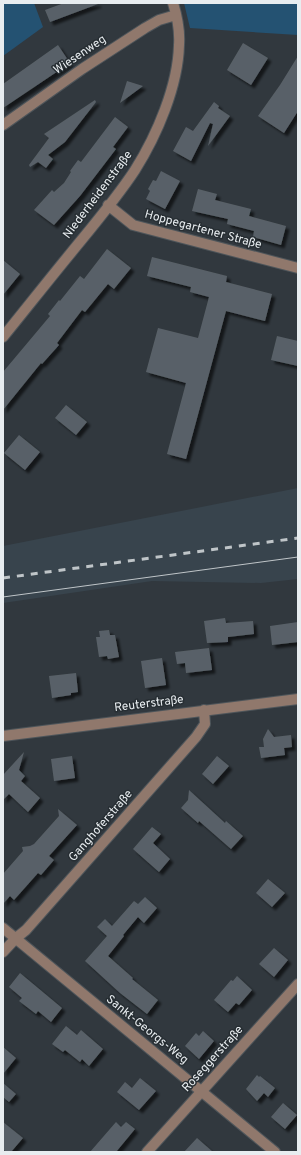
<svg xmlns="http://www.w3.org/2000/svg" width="301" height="1155" viewBox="0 0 301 1155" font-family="Overpass,sans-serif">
<defs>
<filter id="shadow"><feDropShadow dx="3.5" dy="3.5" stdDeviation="1" flood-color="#0009"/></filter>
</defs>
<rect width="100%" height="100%" fill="#31383e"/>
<path fill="#38444d" d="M298,488v91l-37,4 -109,-2 -149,22v-57z"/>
<path fill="#245272" d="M3,3h31l9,24 -40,29z
M184,3h114v32l-108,-7z"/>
<path fill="#596167" filter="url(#shadow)" d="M64,3h34v1l-48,18 -5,-12z
M243,43l25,15 -17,27 -24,-15z
M58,45l12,18 -67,45v-24z
M298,56v55l-14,22 -26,-17 22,-31z
M127,81l16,5 -23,17z
M95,100l1,2 -31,40 -17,13 5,4 -7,9 -8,-6 -8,5 -1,-2 20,-27 -5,-4z
M214,102l5,4 -1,2 12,8 -22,30 5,-22 -3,-1 -19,38 -18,-10 13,-24 7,4z
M115,117l13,10 -15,20 3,2 -36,47 -26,29 -20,-15 18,-20 2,2 10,-9 7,-11 -1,-1 8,-11 3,2z
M161,171l19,10 -15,28 -19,-10 4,-8 -2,-2 5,-9 3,1z
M198,189l19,5 -2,6 36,9 -2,7 37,10 -5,19 -28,-8 1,-6 -27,-7 1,-5 -36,-8z
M107,249l24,19 -17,21 -6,-5 -23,28 -3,-2 -25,33 2,2 -17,19 -1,-1 -38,47v-38l47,-56 -2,-2 11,-14 1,1 20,-25 4,3z
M152,257l75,19 -1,6 46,12 -7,27 -39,-10 -40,148 -19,-5 19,-71 -40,-11 12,-44 40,10 11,-41 -19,-5 1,-5 -44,-11z
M3,260l17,14 -17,21z
M277,336l21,5v25l-27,-6z
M66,405l21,17 -11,13 -21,-17z
M19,435l21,17 -15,18 -21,-17z
M225,618l1,5 27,-2 1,13 -26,3v5l-21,1 -3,-22z
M298,622v20l-26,3 -2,-19z
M109,630l1,5h5l4,22 -11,2 -1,-3 -8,1 -3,-20h4l-1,-6z
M209,648l3,22 -26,3 -1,-10 -8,1 -2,-12z
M162,658l4,27 -21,3 -4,-27z
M76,673l2,19 -7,1v2l-19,3 -3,-22z
M268,729l6,8 17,-2 1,12 -8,1 1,7 -24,3 -2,-11h5l-1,-8z
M24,752l-5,18 6,6 -4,5 19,17 -12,14 -19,-18 -6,6v-25z
M72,756l3,22 -21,3 -3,-22z
M217,756l12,10 -16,18 -11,-10z
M189,790l36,33 1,-2 17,15 -12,13 -32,-28 -1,2 -17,-15 7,-8z
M58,809l19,16 -28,31 5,4 -13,15 -3,-2 -24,27 -4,-4 -7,8v-30l20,-23 -1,-4 8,-1 4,-2 25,-28z
M152,827l9,7 -8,9 17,16 -11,13 -26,-23z
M268,879l17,14 -13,14 -16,-14z
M145,897l12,11 -13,15 -6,-6 -15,18 1,1 -16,20 25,22 -1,1 26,21 -11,14 -27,-21 -35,-32 22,-25 -10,-9 8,-8 7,7 22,-25 4,3z
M274,948l14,12 -14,17 -15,-13z
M20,973l42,35 -11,14 -13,-11 -2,3 -17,-13 3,-3 -13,-11z
M237,976l15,14 -13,15 -3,-2 -8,9 -14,-12 17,-20 2,1z
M66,1026l11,9 4,-5 22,19 -14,17 -7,-7 -2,3 -15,-12 -2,2 -11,-8z
M203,1031l11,10 -15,18 -14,-13 11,-13 3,3z
M3,1047l13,11 -13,16z
M257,1075l2,2 1,-1 15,12 -7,9 -4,-4 -7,8 -11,-12z
M140,1078l16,13 -17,19 -22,-18 8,-10 7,6z
M3,1083l13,11 -7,8 -6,-5z
M283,1103l14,12 -12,14 -14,-12z
M3,1122l20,16 -12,14h-5l-3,-3z
M116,1122l5,5 5,-5 9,7 -19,23h-26z
M197,1138l16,14h-29z"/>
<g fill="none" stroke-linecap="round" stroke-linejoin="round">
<g stroke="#4e555a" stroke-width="12">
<path id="minor" d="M3,125l79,-56 63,-41 14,-8 17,-5
M108,205l25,20 165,43
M3,337c22,-27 44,-55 67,-83 22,-27 46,-55 65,-84 22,-35 43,-84 44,-125 1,-14 -2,-29 -6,-42
M3,736l295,-37
M3,928l272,224
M3,952l13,-14 10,-8 170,-193 9,-13 -1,-14
M147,1152l151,-168"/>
</g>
<use href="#minor" stroke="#90786c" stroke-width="10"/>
<path stroke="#bfc5c8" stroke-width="1" d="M3,597l295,-40"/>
<path stroke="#bfc5c8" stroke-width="3" stroke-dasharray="7 7" stroke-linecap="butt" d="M3,578l295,-40"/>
</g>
<g text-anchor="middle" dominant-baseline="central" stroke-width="3" stroke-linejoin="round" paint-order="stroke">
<g font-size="12" fill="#e8edf0" stroke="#272e33">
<text transform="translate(80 55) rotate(-34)">Wiesenweg</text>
<text transform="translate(98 195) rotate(-53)">Niederheidenstraße</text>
<text transform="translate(203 230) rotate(15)">Hoppegartener Straße</text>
<text transform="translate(149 704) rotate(-7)">Reuterstraße</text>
<text transform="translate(101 826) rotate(-49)">Ganghoferstraße</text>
<text transform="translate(147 1030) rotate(39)">Sankt-Georgs-Weg</text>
<text transform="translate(213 1059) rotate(-48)">Roseggerstraße</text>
</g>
</g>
<rect width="301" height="1155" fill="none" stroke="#e8edf0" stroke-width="8"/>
</svg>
